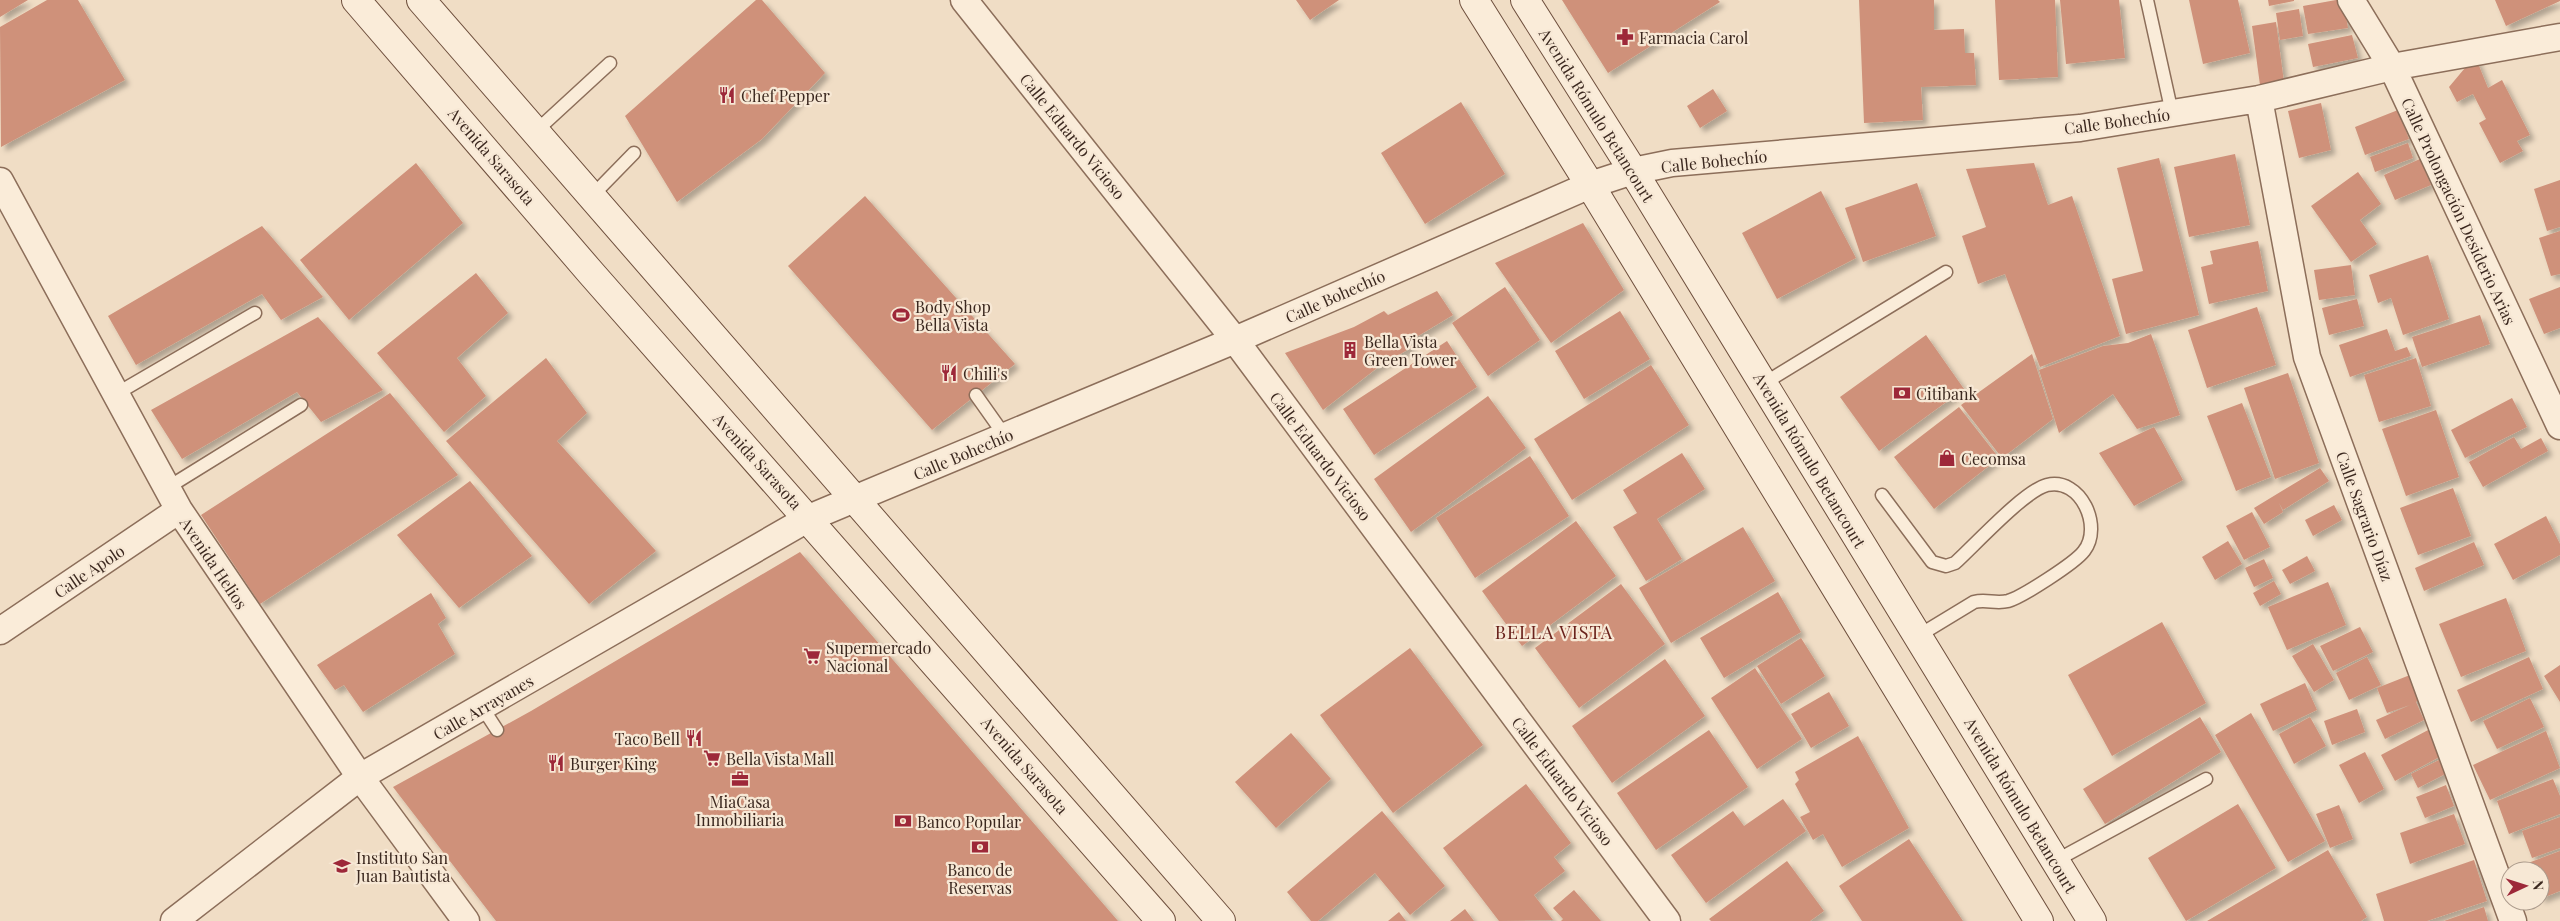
<svg xmlns="http://www.w3.org/2000/svg" width="2560" height="921" viewBox="0 0 2560 921" font-family="'Playfair Display',serif">
<defs>
<filter id="shadow"><feDropShadow dx="4.5" dy="4.5" stdDeviation="2.5" flood-color="#0004"/></filter>
</defs>
<rect width="100%" height="100%" fill="#f0ddc5"/>
<path fill="#cf917a" filter="url(#shadow)" d="M0,0h28l-28,17z
M47,0h31l47,80 -124,67 -1,-120z
M756,0h6l63,73 -63,66 -85,63 -52,-86z
M1296,0h43l-29,20z
M1562,0h156l2,2 -112,71z
M1859,0h75v30l30,-1 1,24h9l2,32 -55,2 2,33 -59,3z
M1995,0h60l3,77 -59,3z
M2060,0h59l6,58 -59,6z
M2189,0h49l12,53 -47,11z
M2268,0h26v1l-25,5z
M2336,0h7l5,28 -40,6 -5,-28z
M2495,0h65v1l-54,25z
M2299,9l4,27 -23,4 -4,-27z
M2276,22l8,60 -24,3 -8,-59z
M2352,35l6,23 -45,9 -5,-23z
M2475,56l13,32 14,-8 28,55 -13,6 6,10 -23,12 -21,-40 7,-4 -13,-25 -16,8 -8,-15z
M1713,89l14,22 -27,17 -13,-22z
M1461,102l44,72 -80,50 -44,-71z
M2321,103l10,47 -32,8 -11,-47z
M2398,110l11,29 -44,16 -10,-28z
M2408,143l5,15 -38,14 -5,-15z
M2235,154l15,71 -61,12 -15,-70z
M2159,158l40,157 -73,19 -14,-55 31,-8 -26,-103z
M2420,159l11,26 -36,15 -11,-25z
M416,163l47,60 -114,97 -49,-60z
M2034,163l14,42 24,-9 48,140 -80,31 -35,-93 -27,10 -16,-48 24,-9 -20,-58z
M2358,172l23,32 -21,16 17,24 -26,18 -40,-56z
M2560,180v47l-13,4 -13,-42z
M1917,183l19,53 -73,26 -18,-54z
M1821,191l35,67 -79,41 -35,-66z
M865,196l150,168 -83,66 -144,-164z
M1583,223l41,67 -73,53 -56,-80z
M262,226l61,71 -42,23 -19,-26 -126,71 -28,-49z
M2560,231v43l-9,2 -12,-38z
M2258,241l10,50 -59,13 -8,-37 12,-3 -3,-13z
M2428,255l21,64 -46,16 -12,-37 -13,5 -9,-28z
M2351,265l4,30 -36,5 -5,-30z
M476,273l32,40 -51,45 29,38 -42,36 -67,-79z
M1505,287l35,53 -52,36 -36,-53z
M2560,287v41l-16,6 -15,-35z
M1437,291l16,24 -45,27 4,5 -35,21 -54,42 -38,-57 69,-26 30,-16 4,4z
M2357,299l7,27 -35,9 -7,-27z
M2257,307l19,58 -69,23 -19,-58z
M1620,311l30,48 -66,40 -29,-48z
M2480,315l10,29 -68,23 -10,-30z
M318,317l65,73 -62,32 -24,-30 -115,67 -31,-49z
M2387,329l8,22 12,-4 4,9 -61,21 -11,-32z
M2151,334l29,81 -43,14 -24,-35 -54,39 -20,-63 64,-24 25,-3z
M1926,335l38,54 -85,62 -39,-54z
M1447,341l30,46 -103,68 -31,-46z
M2032,354l21,65 -51,39 -41,-53z
M546,358l41,55 -30,28 99,110 -67,53 -143,-163z
M2416,358l15,48 -52,16 -15,-47z
M1651,365l38,60 -117,75 -38,-61z
M2288,373l31,90 -44,16 -31,-91z
M390,393l68,82 -198,129 -59,-89z
M1488,396l38,52 -115,84 -37,-53z
M2512,398l15,29 -62,31 -14,-28z
M2242,403l29,74 -35,14 -29,-75z
M1959,407l40,51 -65,51 -40,-52z
M2436,410l23,67 -53,19 -24,-67z
M2154,427l29,53 -49,26 -35,-53z
M2514,437l7,12 20,-11 7,13 -65,36 -14,-25z
M1682,453l23,36 -48,30 25,40 -36,22 -33,-54 24,-14 -14,-23z
M1530,456l39,60 -94,62 -39,-60z
M2320,468l9,13 -46,29 -4,-7 4,9 -19,12 -10,-16z
M470,481l62,75 -73,52 -62,-73z
M2453,488l18,48 -53,19 -18,-47z
M2334,505l8,15 -29,16 -8,-16z
M2252,512l18,35 -26,13 -18,-34z
M2546,516l14,28v11l-47,25 -19,-36z
M1576,521l40,55 -94,70 -40,-55z
M1743,527l32,54 -104,62 -32,-55z
M2228,541l14,23 -27,16 -13,-23z
M2474,542l10,23 -60,26 -9,-23z
M800,552l318,369h-622l-103,-134 138,-76z
M2307,556l8,15 -25,13 -8,-14z
M2264,559l9,19 -19,9 -9,-19z
M2274,581l7,13 -21,12 -7,-13z
M2328,582l18,43 -59,25 -19,-43z
M1621,584l44,60 -86,64 -44,-60z
M1778,592l23,40 -77,46 -24,-40z
M431,593l15,25 -8,6 17,30 -92,58 -19,-27 -9,5 -18,-25z
M2506,598l20,53 -65,26 -22,-53z
M2162,622l44,81 -94,53 -44,-81z
M2360,627l13,25 -40,19 -13,-25z
M1801,638l24,38 -44,28 -24,-38z
M2313,644l21,36 -20,12 -22,-36z
M1410,648l73,97 -90,68 -73,-98z
M2367,657l14,28 -32,15 -13,-27z
M2529,657l14,32 -72,33 -14,-32z
M1665,659l40,57 -93,67 -40,-57z
M2560,665v37l-16,-26z
M1755,668l47,71 -45,30 -46,-71z
M2410,675l9,24 -3,3 8,18 -39,19 -9,-19 34,-15 -23,8 -10,-25z
M2305,683l12,27 -44,21 -13,-27z
M1829,692l20,34 -38,22 -20,-34z
M2530,698l14,29 -47,22 -14,-28z
M2357,709l8,23 -33,13 -8,-24z
M2251,713l74,128 -37,21 -73,-127z
M2200,717l21,35 -116,72 -22,-35z
M2310,717l16,29 -32,18 -15,-30z
M2430,729l13,26 -48,26 -14,-26z
M1709,730l39,57 -92,63 -39,-57z
M2546,731l14,37 -70,32 -17,-35z
M1291,733l40,46 -55,49 -41,-46z
M1858,736l51,92 -67,39 -19,-33 -10,6 -13,-23 10,-5 -15,-28 4,-4 -4,-8z
M2365,752l19,37 -25,14 -20,-38z
M2443,758l6,14 -31,16 -7,-14z
M2553,779l7,17v18l-51,20 -12,-33z
M1526,784l45,59 -17,14 11,14 -31,24 19,25 -54,1 -56,-73z
M2446,785l8,21 -29,12 -9,-21z
M1783,799l23,32 -100,72 -35,-48 62,-44 11,15z
M2238,804l38,64 -90,53 -38,-63z
M2339,805l14,34 -23,9 -14,-34z
M1382,811l63,75 -35,29 -35,-42 -57,48h-7l-24,-29z
M2454,814l11,30 -55,20 -10,-31z
M2560,817v31l-28,10 -10,-27z
M1909,839l54,82h-101l-23,-35z
M2328,850l39,67 -6,4h-154z
M2560,851v40l-20,8v-28h-18l-2,-5z
M2474,860l13,41 -60,20h-43l-8,-27z
M1787,861l37,50 -14,10h-99l-2,-2z
M1574,890l27,31h-40l2,-2 -10,-11z
M2484,907l4,14h-44z
M1465,909l9,12h-24z
M1399,912l7,9h-18z"/>
<g fill="none" stroke-linecap="round" stroke-linejoin="round">
<g stroke="#8c6e5a" stroke-width="15">
<path id="service" d="M2147,0l25,113
M535,132l75,-69
M591,197l43,-44
M1763,384l183,-112
M116,394l139,-81
M976,395l29,41
M167,488l134,-83
M1882,495l50,67 14,4 9,-3c20,-18 69,-72 92,-78 34,-8 56,42 37,66 -9,12 -62,46 -76,50 -12,3 -22,-2 -34,1l-56,34
M482,707l15,23
M2055,861l151,-82"/>
</g>
<g stroke="#8c6e5a" stroke-width="29">
<path id="minor" d="M964,0l271,340 432,581
M2351,0l41,67 168,359
M2259,99l48,258 206,564
M0,181l179,329 181,267 106,144
M0,631l179,-121
M174,921l186,-144 449,-259 426,-178 355,-155 43,-14 39,-8 408,-35 179,-29 133,-32 168,-30"/>
</g>
<g stroke="#6e4f3d" stroke-width="30">
<path id="secondary" d="M356,0l235,273 570,648
M421,0l800,921
M1474,0l116,185 449,736
M1525,0l108,171 459,750"/>
</g>
<use href="#service" stroke="#faecd9" stroke-width="12"/>
<use href="#minor" stroke="#faecd9" stroke-width="26"/>
<use href="#secondary" stroke="#faecd9" stroke-width="28"/>
</g>
<defs>
<g id="pharmacy-bare" transform="scale(1.35)"><path d="M-2-6h4v4h4v4h-4v4h-4v-4h-4v-4h4Z" fill="#9d2839" stroke="#f7e8d5" stroke-width="2.5" paint-order="stroke"/></g>
<g id="restaurant-bare" transform="scale(1.35)"><path d="M-5-6h1v4h1v-4h1v4h1v-4h1v5L-1.5 .5V6h-2V.5L-5-1ZM5-6V6H3V1.5H1.5Q1.5-4 5-6Z" fill="#9d2839" stroke="#f7e8d5" stroke-width="2.5" paint-order="stroke"/></g>
<g id="stadium-bare" transform="scale(1.35)"><path d="M0-5a6.5 5 0 1 0 0 10a6.5 5 0 1 0 0-10ZM-3.5-1.8h7v3.6h-7Z" fill="#9d2839" stroke="#f7e8d5" stroke-width="2.5" paint-order="stroke"/></g>
<g id="building-bare" transform="scale(1.35)"><path d="M-4-6H4V6H1V3H-1V6H-4ZM-2.5-4.3h1.7v1.8h-1.7ZM.8-4.3h1.7v1.8H.8ZM-2.5-1h1.7V.8h-1.7ZM.8-1h1.7V.8H.8Z" fill="#9d2839" stroke="#f7e8d5" stroke-width="2.5" paint-order="stroke"/></g>
<g id="bank-bare" transform="scale(1.35)"><path d="M-6-4H6V4H-6ZM0-2.3a2.3 2.3 0 1 0 0 4.6a2.3 2.3 0 1 0 0-4.6Z" fill="#9d2839" stroke="#f7e8d5" stroke-width="2.5" paint-order="stroke"/></g>
<g id="shop-bare" transform="scale(1.35)"><path d="M-5-2.5h2.3a2.7 3.5 0 0 1 5.4 0H5L5.5 6h-11ZM-1.5-2.5h3a1.5 2.3 0 0 0-3 0Z" fill="#9d2839" stroke="#f7e8d5" stroke-width="2.5" paint-order="stroke"/></g>
<g id="supermarket-bare" transform="scale(1.35)"><path d="M-6-5.5h2.5l.6 2H6L4.5 2H-2.5L-4.4-4H-6ZM-1.5 3.2a1.3 1.3 0 1 0 .1 0ZM3 3.2a1.3 1.3 0 1 0 .1 0Z" fill="#9d2839" stroke="#f7e8d5" stroke-width="2.5" paint-order="stroke"/></g>
<g id="office-bare" transform="scale(1.35)"><path d="M-6-3h4V-5.5h4V-3h4V5H-6ZM-1-4.5V-3h2v-1.5ZM-6 0V1H6V0Z" fill="#9d2839" stroke="#f7e8d5" stroke-width="2.5" paint-order="stroke"/></g>
<g id="school-bare" transform="scale(1.35)"><path d="M0-5L7-2L0 1L-7-2ZM-4 1L0 2.5L4 1V4Q0 6-4 4Z" fill="#9d2839" stroke="#f7e8d5" stroke-width="2.5" paint-order="stroke"/></g>
</defs>
<g fill-rule="evenodd">
<use href="#pharmacy-bare" x="1625" y="37"/>
<use href="#restaurant-bare" x="727" y="95"/>
<use href="#stadium-bare" x="901" y="315"/>
<use href="#building-bare" x="1350" y="350"/>
<use href="#restaurant-bare" x="949" y="373"/>
<use href="#bank-bare" x="1902" y="393"/>
<use href="#shop-bare" x="1947" y="458"/>
<use href="#supermarket-bare" x="812" y="656"/>
<use href="#restaurant-bare" x="694" y="738"/>
<use href="#supermarket-bare" x="712" y="758"/>
<use href="#restaurant-bare" x="556" y="763"/>
<use href="#office-bare" x="740" y="779"/>
<use href="#bank-bare" x="903" y="821"/>
<use href="#bank-bare" x="980" y="847"/>
<use href="#school-bare" x="342" y="866"/>
</g>
<g text-anchor="middle" dominant-baseline="central" stroke-width="4.5" stroke-linejoin="round" paint-order="stroke">
<g font-size="16" fill="#3b281f" stroke="#f7e8d5" text-anchor="start">
<text x="1639" y="37">Farmacia Carol</text>
<text x="741" y="95">Chef Pepper</text>
<text x="915" y="306">Body Shop<tspan x="915" dy="18">Bella Vista</tspan></text>
<text x="1364" y="341">Bella Vista<tspan x="1364" dy="18">Green Tower</tspan></text>
<text x="963" y="373">Chili's</text>
<text x="1916" y="393">Citibank</text>
<text x="1961" y="458">Cecomsa</text>
<text x="826" y="647">Supermercado<tspan x="826" dy="18">Nacional</tspan></text>
<text x="680" y="738" text-anchor="end">Taco Bell</text>
<text x="726" y="758">Bella Vista Mall</text>
<text x="570" y="763">Burger King</text>
<text x="740" y="801" text-anchor="middle">MiaCasa<tspan x="740" dy="18">Inmobiliaria</tspan></text>
<text x="917" y="821">Banco Popular</text>
<text x="356" y="857">Instituto San<tspan x="356" dy="18">Juan Bautista</tspan></text>
<text x="980" y="869" text-anchor="middle">Banco de<tspan x="980" dy="18">Reservas</tspan></text>
</g>
<g font-size="16" fill="#3b281f" stroke="#f7e8d5">
<text transform="translate(1597 115) rotate(58)">Avenida Rómulo Betancourt</text>
<text transform="translate(2117 121) rotate(-8)">Calle Bohechío</text>
<text transform="translate(1073 136) rotate(51)">Calle Eduardo Vicioso</text>
<text transform="translate(492 156) rotate(49)">Avenida Sarasota</text>
<text transform="translate(1714 161) rotate(-6)">Calle Bohechío</text>
<text transform="translate(2459 211) rotate(65)">Calle Prolongación Desiderio Arias</text>
<text transform="translate(1335 296) rotate(-24)">Calle Bohechío</text>
<text transform="translate(963 454) rotate(-23)">Calle Bohechío</text>
<text transform="translate(1321 456) rotate(53)">Calle Eduardo Vicioso</text>
<text transform="translate(1810 460) rotate(59)">Avenida Rómulo Betancourt</text>
<text transform="translate(758 461) rotate(48)">Avenida Sarasota</text>
<text transform="translate(2365 516) rotate(70)">Calle Sagrario Díaz</text>
<text transform="translate(214 563) rotate(56)">Avenida Helios</text>
<text transform="translate(89 571) rotate(-34)">Calle Apolo</text>
<text transform="translate(483 707) rotate(-30)">Calle Arrayanes</text>
<text transform="translate(1025 765) rotate(49)">Avenida Sarasota</text>
<text transform="translate(1563 781) rotate(53)">Calle Eduardo Vicioso</text>
<text transform="translate(2021 805) rotate(59)">Avenida Rómulo Betancourt</text>
</g>
<g font-size="18" letter-spacing="1" fill="#6a221c" stroke="#f7e8d5">
<text x="1554" y="632">BELLA VISTA</text>
</g>
</g>
<g transform="translate(2525 886) rotate(86)"><circle r="24" fill="#f7e8d5" stroke="#ac9b8c"/>
<path d="M0-4L9 19L0 12L-9 19Z" fill="#9d2839"/>
<text y="-8" font-size="14" font-weight="bold" text-anchor="middle" fill="#3b281f">N</text>
</g>
</svg>
